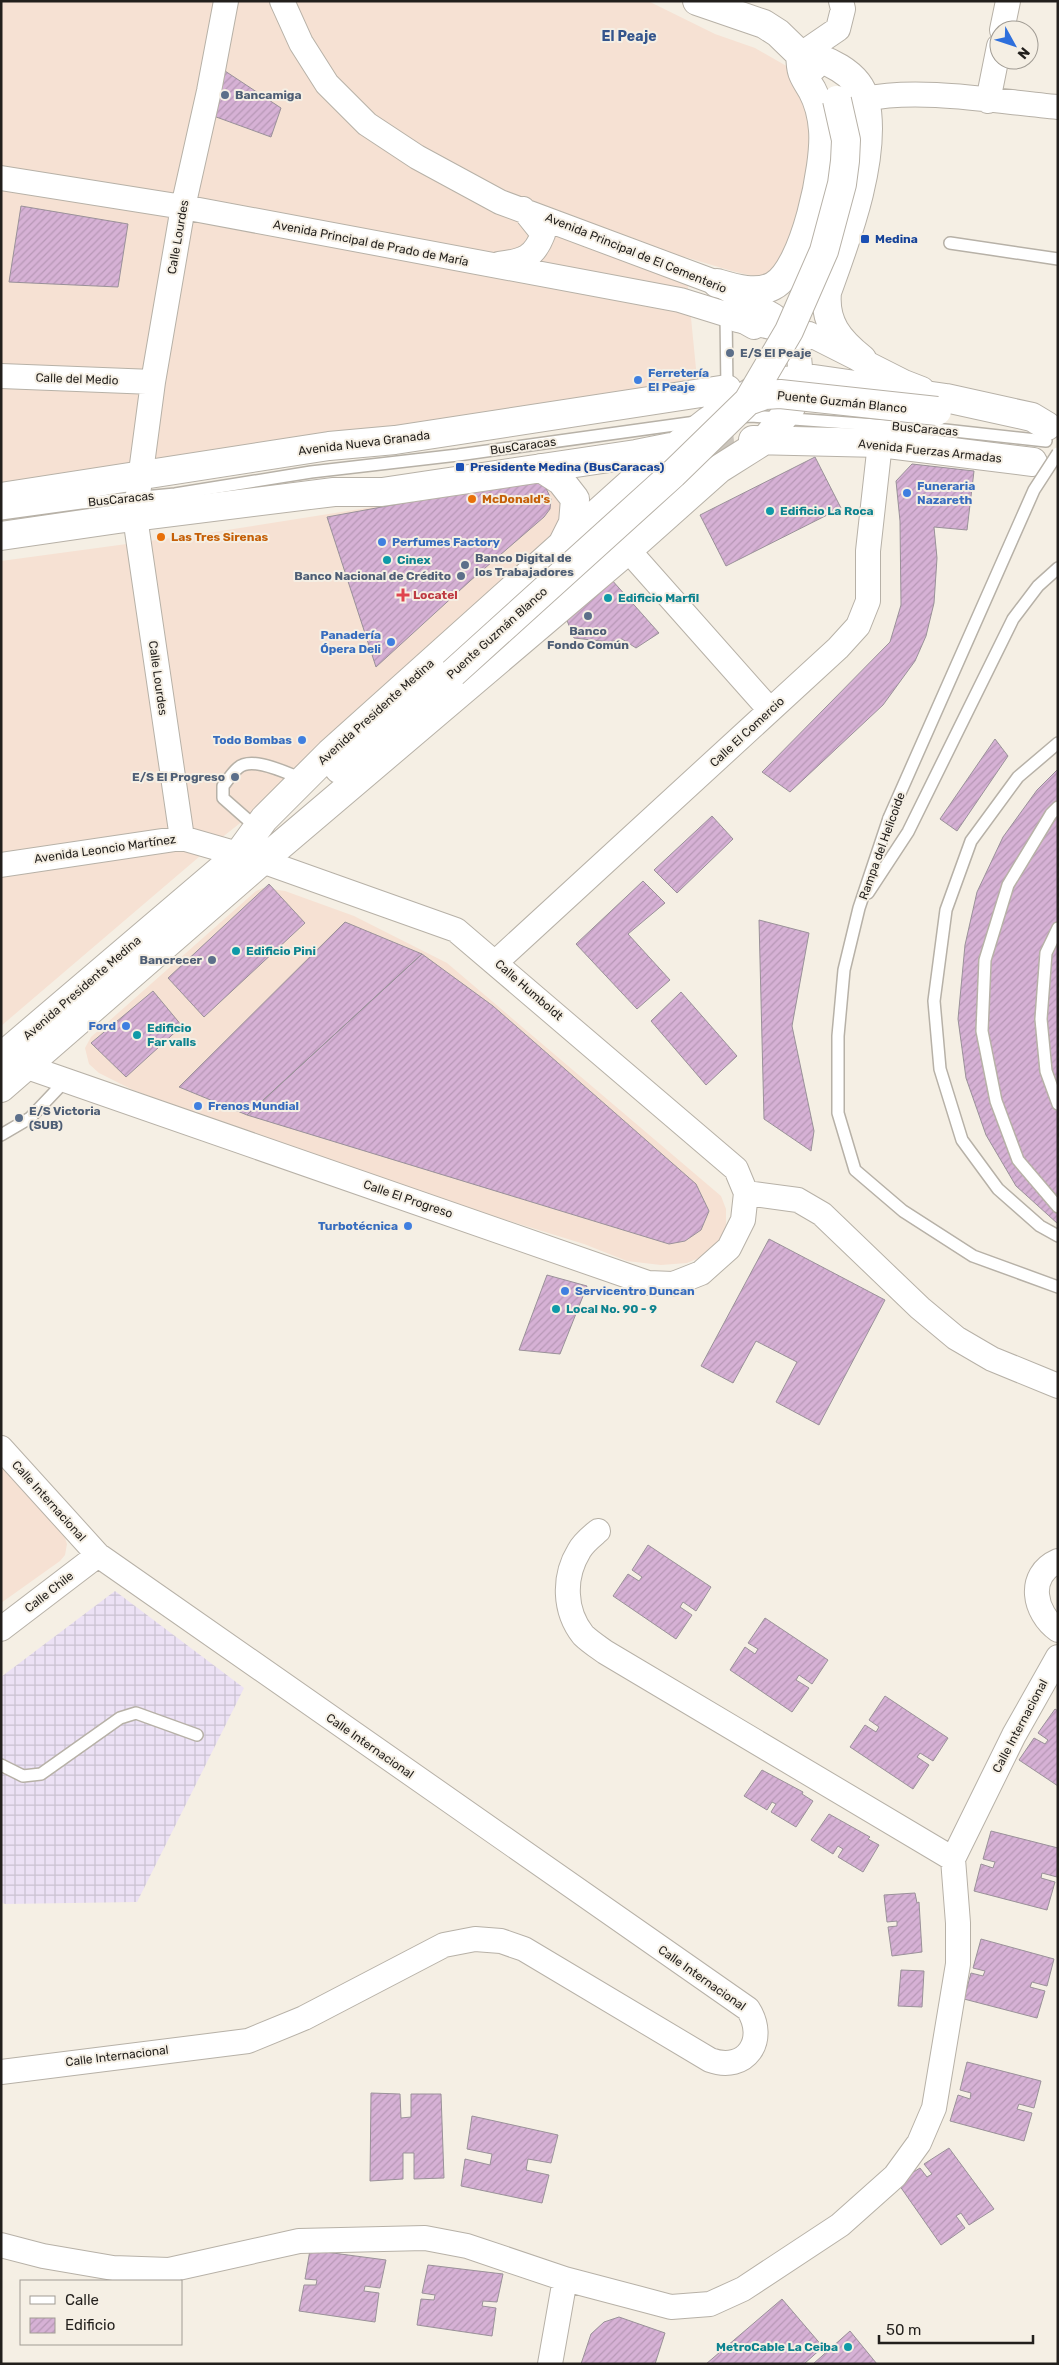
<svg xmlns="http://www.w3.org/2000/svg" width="1059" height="2365" viewBox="0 0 1059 2365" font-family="Rubik,sans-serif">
<defs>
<pattern id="industrial-grid" width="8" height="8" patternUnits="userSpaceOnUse" patternTransform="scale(1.25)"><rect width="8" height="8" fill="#ece1f5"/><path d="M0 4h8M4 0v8" fill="none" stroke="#cac1d1"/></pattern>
<pattern id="building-hatch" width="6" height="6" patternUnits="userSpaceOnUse" patternTransform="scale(1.25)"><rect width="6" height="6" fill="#d6b1d5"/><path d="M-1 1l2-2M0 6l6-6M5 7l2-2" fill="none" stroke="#b798b6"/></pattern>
</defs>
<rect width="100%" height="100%" fill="#f5efe4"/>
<path fill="#f6e1d3" d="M1,1h647l67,33 40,14 35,20 31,58 -17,108 -35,41 -12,2 -25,-6 -47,-14 13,132 -697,95z
M544,480l23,13 -11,40 -265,250 -71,56 -219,187v-465l207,-28z
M263,888l22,3 69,25 93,47 274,233 5,13v16l-8,18 -12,12 -19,8 -26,2 -34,-4 -43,-17 -211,-65 -240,-89 -34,-17 -10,-9 -4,-16 6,-11 165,-146z
M1,1465l63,70 3,9 -2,11 -5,6 -59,42z"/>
<path fill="url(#industrial-grid)" d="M115,1591l129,97 -107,214 -132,2 -4,-2v-225z"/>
<path fill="url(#building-hatch)" stroke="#9a9199" d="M225,71l56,37 -10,29 -63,-23z
M21,206l107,18 -10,63 -109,-5z
M815,457l26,51 -115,58 -26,-51z
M912,464l62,7 -7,59 -33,-3 3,31 -3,45 -8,33 -11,25 -32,44 -93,87 -28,-20 128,-130 11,-37 -1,-84 -4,-40z
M535,479l10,7 6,13 -1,10 -6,8 -74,64 -94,86 -49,-150z
M611,579l48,54 -23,15 -14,-9 -12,3 -36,-4 -8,-20z
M995,739l13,17 -51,75 -17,-12z
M1058,769v455l-42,-38 -30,-51 -20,-57 -8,-59 7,-74 12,-53 26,-55 34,-47z
M712,816l21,23 -56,54 -23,-23z
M643,881l22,22 -37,31 42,46 -33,29 -61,-65z
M269,884l36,39 -101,94 -36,-39z
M759,920l50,13 -17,93 22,105 -3,20 -47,-32z
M345,922l77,32 -175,161 -68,-28z
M422,954l71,52 203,178 13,27 -8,19 -16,11 -16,3 -422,-129z
M153,991l29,35 -56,51 -35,-34z
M681,992l56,64 -31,29 -55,-64z
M769,1239l116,61 -66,125 -43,-23 21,-40 -41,-21 -23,42 -32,-17z
M547,1275l40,11 -27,68 -41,-4z
M648,1545l63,42 -15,24 -13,-9 -3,5 12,8 -16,24 -63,-43 15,-22 11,7 3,-4 -10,-7z
M765,1618l63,42 -16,24 -13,-9 -3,5 13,8 -17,24 -62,-42 15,-23 10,7 3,-5 -10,-6z
M885,1696l63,42 -15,23 -13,-8 -3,4 12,8 -16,24 -63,-42 15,-22 11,7 3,-5 -10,-7z
M1055,1709l3,2v75l-39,-26 15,-22 11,6 3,-4 -10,-7z
M762,1770l41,22 -1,2 11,7 -17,26 -25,-15 5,-8 -4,-2 -5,8 -23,-14z
M829,1814l41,23 -2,2 11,6 -16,27 -25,-15 5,-8 -5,-3 -5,8 -22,-14z
M991,1831l67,17 -1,29 -15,-4 -1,5 14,4 -8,28 -73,-19 7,-27 12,4 2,-6 -12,-3z
M915,1893l2,10 2,-1 3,50 -30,4 -4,-29 9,-1v-5l-10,1 -3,-27z
M981,1939l73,20 -7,27 -15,-4 -2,5 15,4 -8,27 -73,-19 7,-26 12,3 2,-5 -12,-3z
M901,1970l23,1 -2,36 -24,-1z
M967,2062l74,19 -7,27 -15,-4 -2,5 15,4 -8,28 -74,-20 8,-26 12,4 1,-6 -11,-3z
M371,2093l29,1 1,24 10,-1v-23h30l3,84 -30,1v-26h-11v26l-33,2z
M472,2116l86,19 -7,28 -23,-4 -2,11 23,5 -7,28 -81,-17 4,-27 25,6 2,-11 -25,-5z
M949,2148l45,61 -25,16 -8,-12 -5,3 9,12 -24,17 -44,-63 23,-14 7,9 5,-3 -8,-10z
M310,2250l76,10 -6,28 -15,-2 -1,5 15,2 -4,29 -76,-11 5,-26h12l1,-5 -12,-1z
M428,2265l75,9 -6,28 -14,-1 -1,5 14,2 -4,28 -75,-11 4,-26 13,1 1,-5 -13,-2z
M782,2299l41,48 -19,17h-98z
M619,2317l46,16 -10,31h-74l10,-30 13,-12z
M850,2331l27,33h-64z"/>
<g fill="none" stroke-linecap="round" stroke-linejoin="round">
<path stroke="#cbc5bc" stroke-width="28" stroke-dasharray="28 14" stroke-linecap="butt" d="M706,443l31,-3"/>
<g stroke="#b7b1a7" stroke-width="14">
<path id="lane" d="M950,243l108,16
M726,315l1,74
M739,417l12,-1 194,14 101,11
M1,514l80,-11 94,-9 136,-22 147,-17 238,-33
M1058,743l-40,34 -47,64 -25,69 -12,91 6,68 22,71 36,49 42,37 18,10
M1058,807l-7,7 -43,71 -23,75 -3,71 14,70 22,59 40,47
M889,818l-30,90 -15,62 -6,66v77l17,57 48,41 70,45 85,31
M257,828l-34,-30v-12c5,-6 9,-13 15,-18 14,-13 50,6 65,11
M868,893l40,-61 105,-213 25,-33 20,-18
M1058,928l-12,25 -5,66 5,52 12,33
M1,1135l29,-17 36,-38
M1,1765l22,11 18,-2 79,-56 16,-5 61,22"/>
</g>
<g stroke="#b7b1a7" stroke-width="26">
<path id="street" d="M282,1l19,42 26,41 40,40 50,33 83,45 217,81 57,33
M1002,30l6,-29
M800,55l38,-26 5,-20 -2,-8
M865,99c55,-12 135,3 193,8
M988,101l11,-55
M1,178l182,29 497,93 58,18 16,9
M499,264c24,-3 35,-6 44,-30l-20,-25
M789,324l9,22 3,32
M809,334l95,48 18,7
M1,376l152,6
M628,550l142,160
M182,838l-47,-321 18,-135 30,-175 26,-116 17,-90
M1,865l181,-27 80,23 194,69 280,239 10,24
M496,962l342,-314 20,-22 10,-25v-50l12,-108
M10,1061l638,222 25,1 28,-11 28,-25 14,-28 3,-27
M746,1193l52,7 24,14 98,94 36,30 36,21 66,27
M1,1448l97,107 650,454c20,31 -2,64 -38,51l-186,-111 -23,-8 -26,-2 -31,6 -140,73 -56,23 -247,31
M598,1531c-7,6 -15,12 -19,20 -16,26 -15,60 4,84 6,6 15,12 22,17l348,207
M1058,1561c-32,14 -24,52 0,69
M1,1629l97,-74
M1,2245l42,11 70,12 56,2 130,-29 126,-3 42,8 98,33 106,28 39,-3 33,-15 97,-64 55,-49 24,-33 15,-35 24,-144v-41l-5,-64 61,-124 44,-78
M550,2364l15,-85"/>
</g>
<g stroke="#b7b1a7" stroke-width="30">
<path id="secondary" d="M697,1l67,23 14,9 35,34
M800,55c25,2 59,18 65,45 13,56 -19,140 -38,192 -3,31 12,49 35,67
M717,283c17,5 39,12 56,3 32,-17 53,-122 50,-156 -1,-14 -4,-27 -11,-40 -3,-5 -7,-11 -9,-16 -3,-6 -2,-13 -3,-19
M738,318l38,8
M753,440l127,3 153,19
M541,468l20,13 14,18 -2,24 -10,20
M1,497l328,-51 66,-6 332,-51
M1,536l117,-17 216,-27h48l254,-38 35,-7
M339,769l114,-96
M1,1057l236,-201 27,-37 66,-66 313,-281 65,-51 58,-39 48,-3 132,19 86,19 15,9
M1,1088l261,-227 366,-311 91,-81 46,-29 26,-33 10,-29"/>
</g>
<use href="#lane" stroke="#fff" stroke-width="11"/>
<use href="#street" stroke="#fff" stroke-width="24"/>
<use href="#secondary" stroke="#fff" stroke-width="28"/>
<g stroke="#b7b1a7" stroke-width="14" stroke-linecap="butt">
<path id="lane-bridge" d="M889,818l145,-328 24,-37"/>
</g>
<g stroke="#b7b1a7" stroke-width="30" stroke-linecap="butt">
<path id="secondary-bridge" d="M748,401l17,-6 15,-1 157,17
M453,673l220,-199 75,-73 41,-70 35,-80 18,-67 3,-23 1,-21 -9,-40"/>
</g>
<use href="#lane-bridge" stroke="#fff" stroke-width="11"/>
<use href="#secondary-bridge" stroke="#fff" stroke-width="28"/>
</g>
<g fill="#5c6f8a" stroke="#f5efe4" stroke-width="2">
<circle cx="225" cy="95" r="5"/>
<circle cx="730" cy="353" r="5"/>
<circle cx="465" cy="565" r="5"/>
<circle cx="461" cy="576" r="5"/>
<circle cx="588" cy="616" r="5"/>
<circle cx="235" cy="777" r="5"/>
<circle cx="212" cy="960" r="5"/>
<circle cx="19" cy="1118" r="5"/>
</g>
<g fill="#1a4fb4" stroke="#f5efe4" stroke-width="2">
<rect x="860" y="234" width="10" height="10" rx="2.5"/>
<rect x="455" y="462" width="10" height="10" rx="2.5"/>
</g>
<g fill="#3f7fe0" stroke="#f5efe4" stroke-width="2">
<circle cx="638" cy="380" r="5"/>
<circle cx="907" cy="493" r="5"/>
<circle cx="382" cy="542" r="5"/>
<circle cx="391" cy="642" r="5"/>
<circle cx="302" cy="740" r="5"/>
<circle cx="126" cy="1026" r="5"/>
<circle cx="198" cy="1106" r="5"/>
<circle cx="408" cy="1226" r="5"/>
<circle cx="565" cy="1291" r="5"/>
</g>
<g fill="#e8710a" stroke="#f5efe4" stroke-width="2">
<circle cx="472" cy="499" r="5"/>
<circle cx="161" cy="537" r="5"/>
</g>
<g fill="#0f9aa8" stroke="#f5efe4" stroke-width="2">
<circle cx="770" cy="511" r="5"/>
<circle cx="387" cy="560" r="5"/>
<circle cx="608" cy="598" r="5"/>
<circle cx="236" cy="951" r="5"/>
<circle cx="137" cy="1035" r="5"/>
<circle cx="556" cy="1309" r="5"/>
<circle cx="848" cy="2347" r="5"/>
</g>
<path fill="#e0444e" stroke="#f5efe4" stroke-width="2" d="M400.5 587.5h5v5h5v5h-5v5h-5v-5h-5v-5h5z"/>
<g text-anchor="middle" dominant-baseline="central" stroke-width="4" stroke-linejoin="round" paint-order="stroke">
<g font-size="12" font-weight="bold" fill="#4e5e75" stroke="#f5efe4" text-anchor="start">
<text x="235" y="95">Bancamiga</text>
<text x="740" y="353">E/S El Peaje</text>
<text x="475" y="558">Banco Digital de<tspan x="475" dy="14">los Trabajadores</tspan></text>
<text x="451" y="576" text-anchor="end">Banco Nacional de Crédito</text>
<text x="588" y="631" text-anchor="middle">Banco<tspan x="588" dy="14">Fondo Común</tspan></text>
<text x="225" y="777" text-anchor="end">E/S El Progreso</text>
<text x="202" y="960" text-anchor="end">Bancrecer</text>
<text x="29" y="1111">E/S Victoria<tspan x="29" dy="14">(SUB)</tspan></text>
</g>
<g font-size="12" fill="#221f1c" stroke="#f5efe4">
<text transform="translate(178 237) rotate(-80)">Calle Lourdes</text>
<text transform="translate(371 243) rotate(11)">Avenida Principal de Prado de María</text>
<text transform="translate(636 253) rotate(22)">Avenida Principal de El Cementerio</text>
<text transform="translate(77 379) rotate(2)">Calle del Medio</text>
<text transform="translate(842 402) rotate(6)">Puente Guzmán Blanco</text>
<text transform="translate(925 429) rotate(5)">BusCaracas</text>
<text transform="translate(364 443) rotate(-7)">Avenida Nueva Granada</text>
<text transform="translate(523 446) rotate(-8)">BusCaracas</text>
<text transform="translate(930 451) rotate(6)">Avenida Fuerzas Armadas</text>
<text transform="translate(121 499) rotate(-6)">BusCaracas</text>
<text transform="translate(497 633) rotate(-42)">Puente Guzmán Blanco</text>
<text transform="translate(158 678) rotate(82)">Calle Lourdes</text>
<text transform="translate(376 712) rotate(-42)">Avenida Presidente Medina</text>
<text transform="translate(747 732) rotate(-43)">Calle El Comercio</text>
<text transform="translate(882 846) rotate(-70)">Rampa del Helicoide</text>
<text transform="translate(105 849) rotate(-8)">Avenida Leoncio Martínez</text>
<text transform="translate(82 988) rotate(-41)">Avenida Presidente Medina</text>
<text transform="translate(529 990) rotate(41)">Calle Humboldt</text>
<text transform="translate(408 1199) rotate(19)">Calle El Progreso</text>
<text transform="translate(49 1501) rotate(48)">Calle Internacional</text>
<text transform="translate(49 1592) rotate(-38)">Calle Chile</text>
<text transform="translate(1020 1726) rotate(-62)">Calle Internacional</text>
<text transform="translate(370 1746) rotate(35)">Calle Internacional</text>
<text transform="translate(702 1978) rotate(35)">Calle Internacional</text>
<text transform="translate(117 2056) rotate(-7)">Calle Internacional</text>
</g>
<g font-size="12" font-weight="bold" fill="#164399" stroke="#f5efe4" text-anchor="start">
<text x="875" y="239">Medina</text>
<text x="470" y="467">Presidente Medina (BusCaracas)</text>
</g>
<g font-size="12" font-weight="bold" fill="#366cbe" stroke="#f5efe4" text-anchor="start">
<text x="648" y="373">Ferretería<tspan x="648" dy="14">El Peaje</tspan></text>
<text x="917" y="486">Funeraria<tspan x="917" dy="14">Nazareth</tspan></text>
<text x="392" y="542">Perfumes Factory</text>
<text x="381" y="635" text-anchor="end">Panadería<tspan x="381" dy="14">Ópera Deli</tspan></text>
<text x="292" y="740" text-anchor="end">Todo Bombas</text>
<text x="116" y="1026" text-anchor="end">Ford</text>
<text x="208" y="1106">Frenos Mundial</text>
<text x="398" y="1226" text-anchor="end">Turbotécnica</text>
<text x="575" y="1291">Servicentro Duncan</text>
</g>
<g font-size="12" font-weight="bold" fill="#c56008" stroke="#f5efe4" text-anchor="start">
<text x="482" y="499">McDonald's</text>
<text x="171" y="537">Las Tres Sirenas</text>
</g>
<g font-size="12" font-weight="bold" fill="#0d838f" stroke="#f5efe4" text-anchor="start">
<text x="780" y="511">Edificio La Roca</text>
<text x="397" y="560">Cinex</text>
<text x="618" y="598">Edificio Marfil</text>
<text x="246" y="951">Edificio Pini</text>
<text x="147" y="1028">Edificio<tspan x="147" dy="14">Far valls</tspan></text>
<text x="566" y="1309">Local No. 90 - 9</text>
<text x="838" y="2347" text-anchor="end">MetroCable La Ceiba</text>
</g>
<g font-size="12" font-weight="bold" fill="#be3a42" stroke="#f5efe4" text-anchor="start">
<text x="413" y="595">Locatel</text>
</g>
<g font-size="14" font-weight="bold" fill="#33548c" stroke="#f5efe4">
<text x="629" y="36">El Peaje</text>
</g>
</g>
<rect width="1059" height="2365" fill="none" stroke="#221f1c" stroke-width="5"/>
<rect x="20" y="2280" width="162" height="65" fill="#f5efe4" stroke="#a19c94"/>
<rect x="30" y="2296" width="25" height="8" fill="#ffffff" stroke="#a19c94"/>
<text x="65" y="2305" font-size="15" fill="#221f1c">Calle</text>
<rect x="30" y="2318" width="25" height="15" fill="url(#building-hatch)" stroke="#a19c94"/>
<text x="65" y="2330" font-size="15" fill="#221f1c">Edificio</text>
<g transform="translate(1014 45) rotate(130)"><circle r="24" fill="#f5efe4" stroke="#a19c94"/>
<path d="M0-4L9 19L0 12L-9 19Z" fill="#2e6fdc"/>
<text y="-8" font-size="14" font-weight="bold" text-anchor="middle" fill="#221f1c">N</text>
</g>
<path d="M879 2335v8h154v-8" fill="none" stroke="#221f1c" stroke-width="2.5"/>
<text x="886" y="2335" font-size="15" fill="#221f1c" stroke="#f5efe4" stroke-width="4" paint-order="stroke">50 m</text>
</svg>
